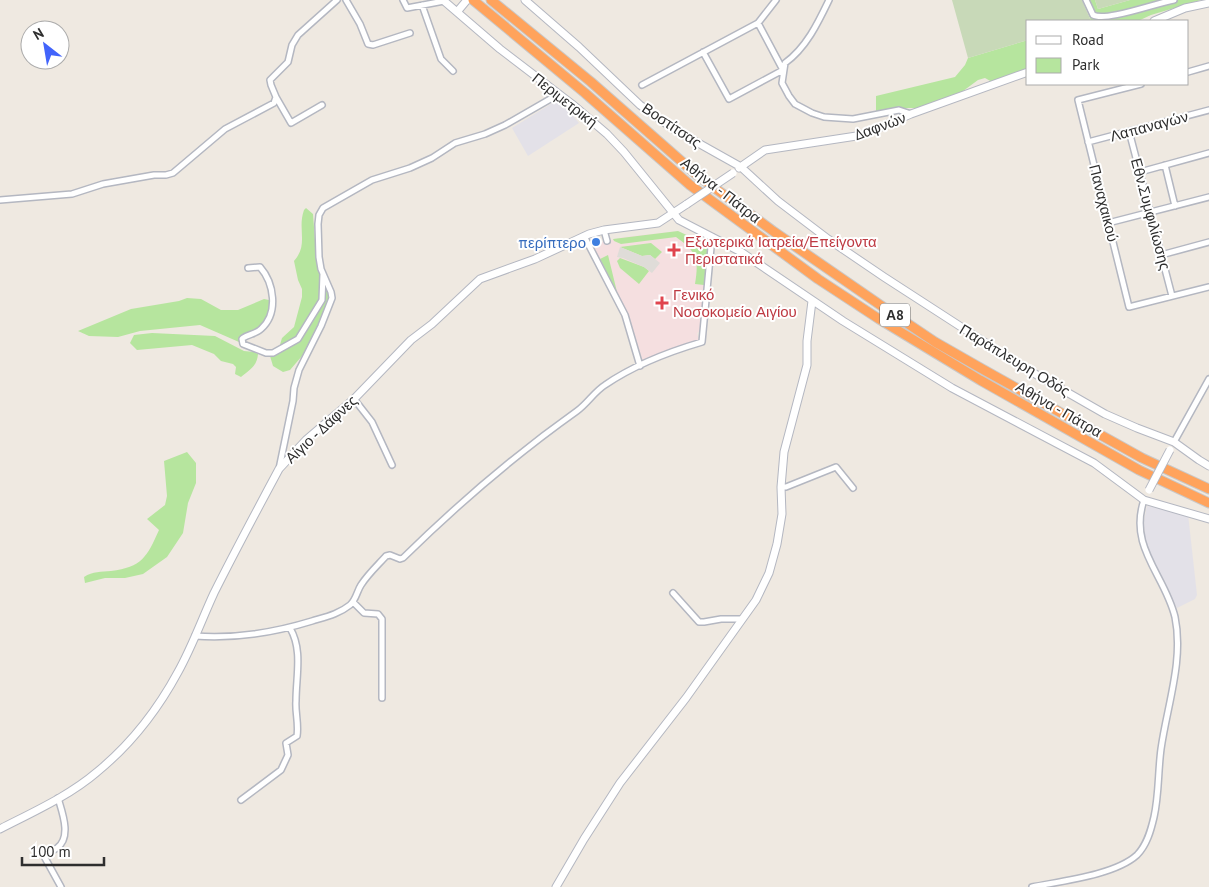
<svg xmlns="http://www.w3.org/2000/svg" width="1209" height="887" viewBox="0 0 1209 887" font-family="'PT Sans',sans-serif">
<rect width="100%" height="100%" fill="#efe9e1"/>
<path fill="#e3e1e8" d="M559,99l20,24 -51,33 -16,-28z
M1147,506l41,8 9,81 -2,4 -18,9 -27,-51 -5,-15 -1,-21z"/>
<path fill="#f5dfe0" d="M678,231l30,14 -8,86 -3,2 2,7 -26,8 -30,14 -15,-48 -36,-70 32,-7z"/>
<path fill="#b6e59e" d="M1083,0h12l3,9 32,-9h71l-50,15 -13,6h-47z
M1028,40v28l-36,14 -7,-4 -7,2 -19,14 -41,14h-21l-21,4v-16l79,-19 10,-12 3,-7z
M306,208l7,6 4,52 9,19 3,13 -4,15 -17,36 -18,21 -7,2 -10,-6 -3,-10 9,-8 3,-10 12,-11 8,-30v-8l-4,-9 -4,-19c15,-17 3,-32 10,-51z
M678,231l30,14 -4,40 -9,-1c4,-25 2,-32 -19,-47l-55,7 -7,-3 -1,-2z
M651,243l11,9 -7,7 -5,-4 -8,1 -22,-9z
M608,255l9,37 -17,-33z
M620,258l24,9 5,4 -10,13 -19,-16 -3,-7z
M187,298l14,1 20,11h17l26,-11 5,1 2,3c-3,8 -5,21 -13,26 -10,7 -14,1 -19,13l-39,-17 -60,6 -22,6 -29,-1 -11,-5 53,-22 48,-8z
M152,333l63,3 29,15 10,1 4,2c-1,12 -8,16 -17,23l-6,-3 1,-7 -3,-3 -12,-3 -7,-7 -22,-9 -55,5 -7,-7 4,-8z
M187,452l9,11v20l-8,20 -5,30 -16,24 -24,17 -18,4h-20l-20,5 -1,-6c9,-6 17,-5 27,-6 31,-4 36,-14 48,-41l-12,-11 18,-14 2,-9 -3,-35z"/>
<path fill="#c8d9b8" d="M952,0h130l9,21h-63v19l-60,18z
M1095,0h35l-32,9z"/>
<path fill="#dfdcd8" d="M620,247l22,9 8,-1 10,8 -8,10 -8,-6 -21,-9 -6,-1z"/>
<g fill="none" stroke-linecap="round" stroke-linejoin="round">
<g stroke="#b4b7c1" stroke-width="8">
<path id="street" d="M346,0l14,24 8,20 5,1 37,-12
M403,0l4,8 37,-7
M829,0c-11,23 -23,48 -44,63l-3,20 7,13 6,8 17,9 12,4 29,2 46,-9 12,4
M1086,0l7,15c13,7 63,-12 81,-15
M422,5l19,54 12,12
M758,23l18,-23
M703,52l26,47 54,-29
M1188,72l21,-6
M1141,84l-63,16 51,207 80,-20
M642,85l116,-62 25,47
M276,97l15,26 31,-18
M1129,131l43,165
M1088,142l121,-32
M1165,165l10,41
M1140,172l69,-19
M0,200l72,-6 31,-10 51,-9h12l7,-2 52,-44 49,-26 2,-6 -5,-12 -1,-5 18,-18 4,-17 6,-10 39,-35
M1108,223l101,-26
M604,230l3,11
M584,236l41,79 15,51
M1161,255l48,-13
M248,268l12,-1c14,16 19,46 1,62 -5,5 -12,5 -18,9l-1,1 1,5 23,9h7l25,-14 24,-39 1,-26
M354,399l18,23 20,43
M1174,442l35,-63
M279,469l14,-68 1,-13 5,-18 22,-44 11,-28 -1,-6 -10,-23 -2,-12 -1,-33 1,-9 4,-7 49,-28 38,-12 22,-10 23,-15 30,-9 20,-9 54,-31
M781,487h5l50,-20 17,21
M673,593l26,29h5l17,-3h21
M353,602l11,11 14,1 4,5v79
M195,636c41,3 78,-3 117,-15 13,-4 27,-7 38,-16 6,-5 7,-14 11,-20 7,-11 17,-20 25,-29l4,-1 10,4 3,-1c55,-54 112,-103 174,-147 11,-8 17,-19 28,-26 29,-20 63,-33 97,-43l10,-105
M58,798c4,14 14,39 -1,50 -5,4 -9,3 -12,10l16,29
M241,800l40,-30 7,-15 -2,-12 11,-7c2,-12 -2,-24 -1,-35 0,-25 7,-51 -6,-73
M1032,887c30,-6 83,-12 105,-32 10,-10 14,-25 17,-38 5,-22 4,-46 7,-68 6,-43 23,-89 14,-132 -10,-42 -47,-70 -31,-117"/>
</g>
<g stroke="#b4b7c1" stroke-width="9">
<path id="secondary" d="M443,0l57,49 72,55 35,30 17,18 55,68 62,32 102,69 109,67 142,75 50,37 65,19
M525,0l54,47 61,58 35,25 66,37 37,34 50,38 56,38 139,90 82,47 32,14 37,14 25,18 10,6
M457,12l10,-12
M1154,21l31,-13 24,-5
M739,168l26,-18 98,-15 48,-21 117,-42
M0,829c33,-17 69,-33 97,-57 33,-27 61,-63 81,-100 14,-25 24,-53 36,-79 21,-42 43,-83 65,-124l27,-29 48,-41 57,-59 21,-16 48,-45 55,-20 54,-25 15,-4 54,-7 29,-19
M556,887l28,-48 36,-56 66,-85 70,-98 13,-27 8,-29 5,-30 -1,-27 3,-35 23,-87v-24l5,-40"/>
</g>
<g stroke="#c9c9c9" stroke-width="11">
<path id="highway" d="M473,0l112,93 105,92 128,94 61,40 101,61 159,90 70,33
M491,0l100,82 106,93 76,56 113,78 49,33 49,28 158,88 67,31"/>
</g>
<use href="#street" stroke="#fff" stroke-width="5"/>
<use href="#secondary" stroke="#fff" stroke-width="7"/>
<use href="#highway" stroke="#ffa35c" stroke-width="9"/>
<g stroke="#b4b7c1" stroke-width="9" stroke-linecap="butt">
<path id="secondary-bridge" d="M687,204l46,-31
M1149,490l21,-40"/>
</g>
<use href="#secondary-bridge" stroke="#fff" stroke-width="7"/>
</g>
<circle fill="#3f7fe0" stroke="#fff" stroke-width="2" cx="596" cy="242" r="5"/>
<g fill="#e0444e" stroke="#fff" stroke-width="2">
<path d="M671.5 242.5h5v5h5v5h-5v5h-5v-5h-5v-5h5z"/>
<path d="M659.5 295.5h5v5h5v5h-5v5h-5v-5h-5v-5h5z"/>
</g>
<g text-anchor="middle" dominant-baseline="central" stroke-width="4" stroke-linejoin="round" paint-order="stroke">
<rect fill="#fff" stroke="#6d6d6d" stroke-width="1" x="880" y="303.5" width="30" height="23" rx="4"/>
<g font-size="14" font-weight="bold" fill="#2e2e2e">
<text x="895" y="315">Α8</text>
</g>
<g font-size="15" fill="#2e2e2e" stroke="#fff">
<text transform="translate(565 100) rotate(38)">Περιμετρική</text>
<text transform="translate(672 125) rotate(34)">Βοστίτσας</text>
<text transform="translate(880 126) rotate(-20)">Δαφνών</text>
<text transform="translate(1149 126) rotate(-15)">Λαπαναγών</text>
<text transform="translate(721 190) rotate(38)">Αθήνα - Πάτρα</text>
<text transform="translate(1104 203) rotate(76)">Παναχαικού</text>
<text transform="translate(1151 214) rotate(75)">Εθν.Συμφιλίωσης</text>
<text transform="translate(1015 360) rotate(31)">Παράπλευρη Οδός</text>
<text transform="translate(1059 409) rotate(30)">Αθήνα - Πάτρα</text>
<text transform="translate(321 429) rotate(-43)">Αίγιο - Δάφνες</text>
</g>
<g font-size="15" fill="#be3a42" stroke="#fff" text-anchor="start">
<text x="685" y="241">Εξωτερικά Ιατρεία/Επείγοντα<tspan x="685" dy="17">Περιστατικά</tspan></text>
<text x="673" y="294">Γενικό<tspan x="673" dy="17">Νοσοκομείο Αιγίου</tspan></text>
</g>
<g font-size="15" fill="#366cbe" stroke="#fff" text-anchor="end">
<text x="586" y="242">περίπτερο</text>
</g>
</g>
<rect x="1026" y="20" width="162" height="65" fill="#ffffff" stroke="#ababab"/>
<rect x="1036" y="36" width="25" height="8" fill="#ffffff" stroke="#ababab"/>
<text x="1072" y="45" font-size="15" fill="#2e2e2e">Road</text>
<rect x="1036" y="58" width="25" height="15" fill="#b6e59e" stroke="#ababab"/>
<text x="1072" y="70" font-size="15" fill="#2e2e2e">Park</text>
<g transform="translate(45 45) rotate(329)"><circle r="24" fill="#ffffff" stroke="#ababab"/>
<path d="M0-4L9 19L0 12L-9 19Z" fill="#4264fb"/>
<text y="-8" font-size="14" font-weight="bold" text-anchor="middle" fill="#2e2e2e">N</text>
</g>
<path d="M22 857v8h82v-8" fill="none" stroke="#2e2e2e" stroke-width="2.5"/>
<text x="30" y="857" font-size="15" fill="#2e2e2e" stroke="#ffffff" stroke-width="4" paint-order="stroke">100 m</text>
</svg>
